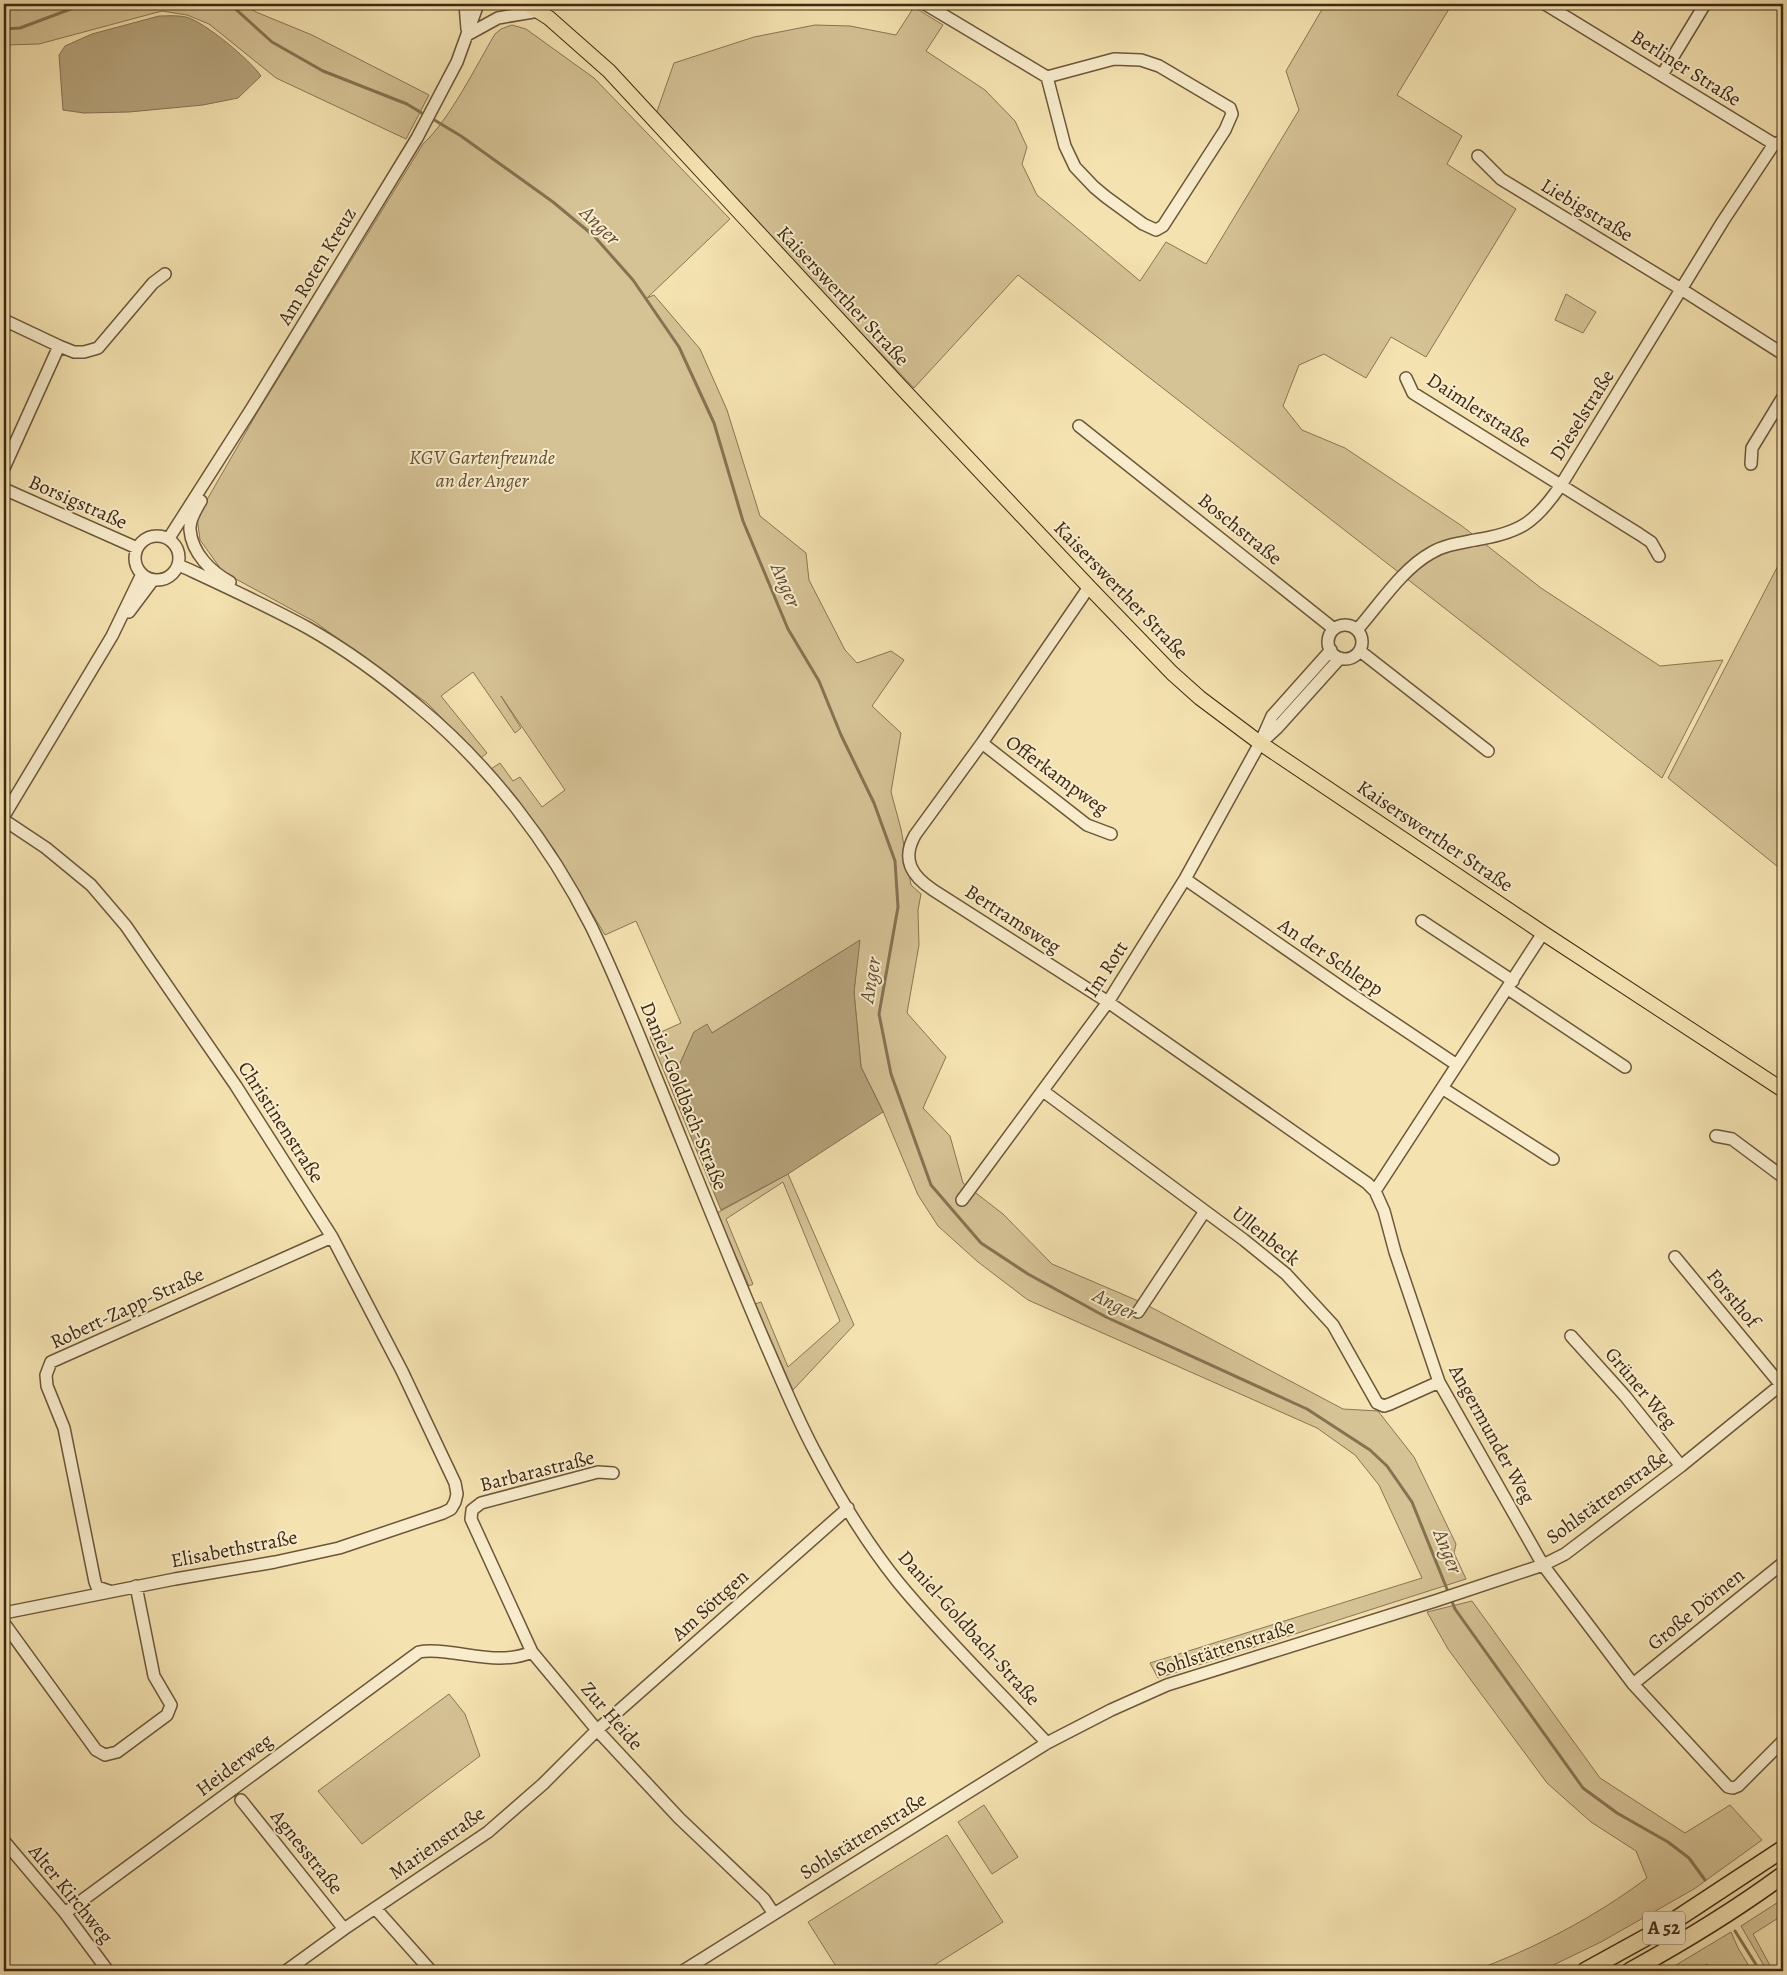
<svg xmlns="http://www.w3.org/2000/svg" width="1787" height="1975" viewBox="0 0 1787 1975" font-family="Alegreya,serif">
<rect width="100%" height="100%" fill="#f4e2b0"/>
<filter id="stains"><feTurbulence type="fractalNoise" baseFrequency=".004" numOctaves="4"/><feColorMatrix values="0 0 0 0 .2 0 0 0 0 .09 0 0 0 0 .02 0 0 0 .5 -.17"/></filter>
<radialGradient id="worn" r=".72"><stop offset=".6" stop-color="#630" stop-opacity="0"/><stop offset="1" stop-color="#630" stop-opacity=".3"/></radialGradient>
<path fill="#d5c295" stroke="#8a7554" d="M38,4h205l13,8 56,23 117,60 -23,44 -130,-61 -67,-54 -22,-9 -25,-4 -123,33 -35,1v-36z
M1321,4h131l-55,91 65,41 -15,28 69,45 -90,148 -35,-20 -25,41 -42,-24 -25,11 -16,41 19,24 43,18 117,78 79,62 119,78 63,-6 -61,118 -644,-503 -104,113 -259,-271 19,-54 80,-26 61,-12 35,1 46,9 18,-28 29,18 -17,26 59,39 30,31 12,26 -5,17 15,31 103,86 26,-39 40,22 93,-154 -13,-39 38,-65z
M512,25l14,4 68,49 136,141 -83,79 7,-3 46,54 27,61 33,106 46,37 3,27 36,70 12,13 34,-12 13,9 -32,46 29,27 -10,59 10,37 10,56 10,9 -3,16 1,35 -12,68 39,44 -23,51 27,28 13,47 40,31 49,50 91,39 200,106 35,2 36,46 42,87 -2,9 12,26 -308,99 -8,-15 272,-85 -43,-93 -24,-30 -38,-27 -289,-128 -50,-38 -40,-36 -20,-31 -36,-86 -21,-42 -7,-75 5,-51 -147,92 -18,-1 -24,54 -20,-49 31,-14 -45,-102 -31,14 -51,-86 -63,-80 9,-6 13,18 7,-4 22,30 23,-17 -64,-94 20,32 -6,5 -42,-61 -32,24 46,57 -6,5 -54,-55 -112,-81 -92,-50 -23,-32 -3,-23 60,-104 166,-269c27,-25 53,-78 72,-110l6,-5z
M1566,294l30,18 -13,21 -28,-13z
M1783,556v315l-115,-93z
M788,1174l66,151 -61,65 -38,-86 6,-2 27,65 52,-46 -57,-139 -57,37 27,65 -4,2 -32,-73z
M1472,1601l128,177 85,55 45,-28 32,35 -68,49 -93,53 -60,29h-68c61,-22 122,-54 174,-93l-11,-27 -45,-29 -44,-39 -99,-134 -21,-37z
M449,1694l16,20 15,42 -118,88 -44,-53z
M984,1805l34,52 -26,17 -34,-52z
M947,1835l56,87 -78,49h-86l-31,-49z
M1783,1899v16l-30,19 20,37h-6l-26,-45z
M1731,1932l7,16 14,23h-37l-8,-7 -13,7h-28z"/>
<path fill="#b6a37b" stroke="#867251" d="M159,16c8,0 18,-1 27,1 19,5 64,43 75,59l-23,22 -35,7 -74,7 -45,1 -21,-3 -4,-55 6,-9 27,-12z
M860,940l-6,52 7,75 22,45 -95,62 -67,36 -51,-124 24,-54 13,-8 5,9z"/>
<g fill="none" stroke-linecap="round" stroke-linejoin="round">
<path stroke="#867251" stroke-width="3" d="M230,4l42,38 51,29 84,33 18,11
M4,29l16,-1 64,-24
M431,118l30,18 92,66 41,34 39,44 46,67 35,76 29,98 45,108 31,52 22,54 33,68 21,58 3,46 -19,107 12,60 40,111 50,58 47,31 78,43 201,92 63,41 17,16 25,36 43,107 128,179 34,25 51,29 21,16 16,22
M1735,1931l25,40"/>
<g stroke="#6c563a" stroke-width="14">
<path id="minor" d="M465,4l2,25
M925,4l122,73 18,69 10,21 19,20 12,10 37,27 13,6 7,-4 62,-96 7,-16 -2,-6 -71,-42 -18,-6 -27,-1 -67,18
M1545,4l229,140 9,-3
M467,35l31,-17 41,-7 -2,-3
M1662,75l43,-71
M1478,156l23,23 180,110 102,65
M4,320l55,26 -55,122
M59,346l15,6h10l14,-4 55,-65 12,-9
M1406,378l7,15 226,141 12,8 8,14
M1079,426l255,203
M1751,464l1,-16 31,-51
M4,489l133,59
M201,501c-5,8 -12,19 -11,29 2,23 21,42 40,52
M135 558a22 22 0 1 1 44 0a22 22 0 1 1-44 0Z
M169,538l83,-130 165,-270 40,-76 21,-58
M179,565c43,20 87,40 129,63 37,21 78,51 111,79 71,59 130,136 172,219 23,47 43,97 63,146 37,91 73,182 112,273 15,34 29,69 47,103 24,46 52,93 85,134 46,56 99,107 149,161
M1089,587l-107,156 -67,92c-14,25 -3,41 18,55l175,112 259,181 8,8
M129,612l24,-32
M1328 642a17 17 0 1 1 34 0a17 17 0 1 1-34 0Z
M1357,630c22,-25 45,-61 74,-77 13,-8 29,-10 44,-13 45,-7 60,-17 86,-55l162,-264 51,-77
M1360,651l128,100
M1264,740l13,-12 63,-70
M982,743l105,82 24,9
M4,816l108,-180 30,-62
M4,820l42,28 45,37 35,41 110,160 96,151 70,134 53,112 2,11 -2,8 -4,7 -8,4 -104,35 -64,14 -100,17 -171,34
M1185,879l163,113 109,73
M1422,921l91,60
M1543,933l-168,258 9,20 11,41 44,130 104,183 90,119 95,103 5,1 5,-2 45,-45
M1508,989l117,78
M1442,1088l111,71
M1043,1091l201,149 42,34 47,51 44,78 7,3 6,-2 49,-22
M1716,1136l16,3 51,38
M962,1200l146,-198 77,-123 75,-136 12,-27 59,-66
M1675,1257l106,128
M1138,1312l67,-101
M1571,1336l54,60 56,70
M472,1510l-1,9 61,133 65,78 82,88 85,81 10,15
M472,1510l9,-7 102,-27 15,-4 15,1
M109,1591l-12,-4 -2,-5 -31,-154 -17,-42 -1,-11 5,-13 281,-125
M4,1623l92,127 9,5 12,-3 50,-37 4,-10 -17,-29 -18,-90
M1633,1684l150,-121
M241,1800l103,129
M4,1841l61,72 43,58
M375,1908l56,63
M65,1913l354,-261c9,-2 18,-1 27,0 29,3 58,12 86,0
M286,1971l58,-42 144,-97 55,-48 54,-54 251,-222
M683,1971l364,-228 64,-33 56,-25 268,-84 108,-36 22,-11 116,-88 102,-83"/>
</g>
<g stroke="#3e2813" stroke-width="16">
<path id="major" d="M527,4l22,14 60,53 290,314 190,202 83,86 28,25 60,45 283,190 240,157"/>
</g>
<g stroke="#3e2813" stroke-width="19">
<path id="highway" d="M1585,1971l78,-43 120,-79
M1630,1971c53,-29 104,-60 153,-96"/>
</g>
<use href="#minor" stroke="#f8eccc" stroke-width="11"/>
<use href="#major" stroke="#f4e2b0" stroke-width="14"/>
<use href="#highway" stroke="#f4e2b0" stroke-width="16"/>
</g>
<g text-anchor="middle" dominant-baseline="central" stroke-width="4" stroke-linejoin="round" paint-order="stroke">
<rect fill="#f8eccc" stroke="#76634a" stroke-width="1" x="1643" y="1911.5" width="42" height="33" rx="4"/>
<g font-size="19" font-weight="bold" fill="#3e2813">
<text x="1664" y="1928">A 52</text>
</g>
<g font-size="20" fill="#3e2813" stroke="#f8eccc">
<text transform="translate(1686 68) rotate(32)">Berliner Straße</text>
<text transform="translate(1587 210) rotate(31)">Liebigstraße</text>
<text transform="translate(317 266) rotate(-59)">Am Roten Kreuz</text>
<text transform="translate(843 296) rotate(47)">Kaiserswerther Straße</text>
<text transform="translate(1479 410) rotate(33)">Daimlerstraße</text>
<text transform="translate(1582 415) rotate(-58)">Dieselstraße</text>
<text transform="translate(78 502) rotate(24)">Borsigstraße</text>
<text transform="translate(1240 529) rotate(39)">Boschstraße</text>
<text transform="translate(1121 590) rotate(46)">Kaiserswerther Straße</text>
<text transform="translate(1057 775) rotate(36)">Offerkampweg</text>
<text transform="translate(1435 836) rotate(34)">Kaiserswerther Straße</text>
<text transform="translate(1013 919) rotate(33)">Bertramsweg</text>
<text transform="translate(1331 957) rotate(34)">An der Schlepp</text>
<text transform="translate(1106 969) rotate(-57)">Im Rott</text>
<text transform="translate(684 1096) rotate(68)">Daniel-Goldbach-Straße</text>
<text transform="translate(281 1122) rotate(57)">Christinenstraße</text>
<text transform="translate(1266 1236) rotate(39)">Ullenbeck</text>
<text transform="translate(1733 1298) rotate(50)">Forsthof</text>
<text transform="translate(127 1308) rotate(-25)">Robert-Zapp-Straße</text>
<text transform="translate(1641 1388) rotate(50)">Grüner Weg</text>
<text transform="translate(1492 1434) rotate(61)">Angermunder Weg</text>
<text transform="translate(537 1471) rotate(-14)">Barbarastraße</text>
<text transform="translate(1607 1497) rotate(-36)">Sohlstättenstraße</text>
<text transform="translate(234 1549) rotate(-11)">Elisabethstraße</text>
<text transform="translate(710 1605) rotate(-42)">Am Söttgen</text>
<text transform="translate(1696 1609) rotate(-39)">Große Dörnen</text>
<text transform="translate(969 1628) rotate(48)">Daniel-Goldbach-Straße</text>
<text transform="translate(1225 1648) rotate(-18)">Sohlstättenstraße</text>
<text transform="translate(612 1716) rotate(49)">Zur Heide</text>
<text transform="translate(234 1765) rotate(-37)">Heiderweg</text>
<text transform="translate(863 1836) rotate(-32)">Sohlstättenstraße</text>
<text transform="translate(437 1843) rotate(-35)">Marienstraße</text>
<text transform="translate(307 1852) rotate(51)">Agnesstraße</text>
<text transform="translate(71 1894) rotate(51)">Alter Kirchweg</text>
</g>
<g font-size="20" font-style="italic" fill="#644e34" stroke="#f8eccc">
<text x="482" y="457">KGV Gartenfreunde<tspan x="482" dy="23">an der Anger</tspan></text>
</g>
<g font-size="21" font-style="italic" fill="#624d32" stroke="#f8eccc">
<text transform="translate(600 225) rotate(44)">Anger</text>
<text transform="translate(786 585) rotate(67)">Anger</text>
<text transform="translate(870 980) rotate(-80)">Anger</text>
<text transform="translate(1115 1304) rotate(27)">Anger</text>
<text transform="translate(1448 1551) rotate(68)">Anger</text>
</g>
</g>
<rect width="1787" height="1975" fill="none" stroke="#f4e2b0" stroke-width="20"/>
<rect x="5" y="5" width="1777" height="1965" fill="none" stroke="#3e2813" stroke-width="2.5"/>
<rect x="10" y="10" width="1767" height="1955" fill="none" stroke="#3e2813"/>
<rect width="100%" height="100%" filter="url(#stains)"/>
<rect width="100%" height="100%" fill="url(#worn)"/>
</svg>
